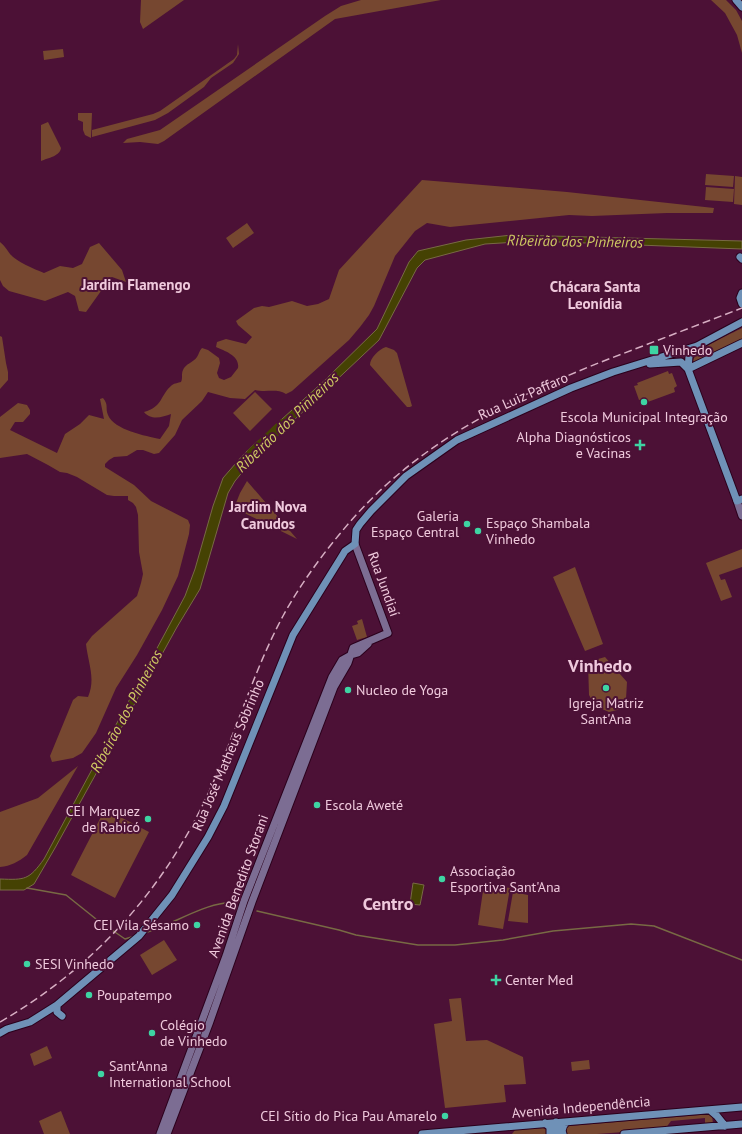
<svg xmlns="http://www.w3.org/2000/svg" width="742" height="1134" viewBox="0 0 742 1134" font-family="'PT Sans',sans-serif">
<rect width="100%" height="100%" fill="#4c1136"/>
<path fill="#764730" d="M141,0h43l-41,29 -3,-7z
M361,0h80l-106,19 -171,122 -6,3 -18,-2 -17,1 4,-4 33,-9 165,-114 16,-10z
M711,0h15l10,10 6,11v32l-5,-18 -12,-22z
M238,44l1,10 -6,9 -22,15 -7,9 -36,26 -13,7 -63,17v-7l61,-16 7,-3 74,-52 3,-4z
M63,49l1,8 -20,3 -1,-9z
M78,113h14l-1,25 -6,-3 -2,-5v-8l-5,-2z
M48,122l13,26c-1,8 -13,10 -20,13v-36z
M706,174l28,2 -1,11 -28,-2z
M735,176l7,1v28l-8,-1z
M422,180l145,12 147,16 -1,5h-46l-75,3 -23,-1 -119,12 -23,-4 -12,8 -20,25 -21,50 -5,9 -9,12 -11,13 -57,51 -6,3c-10,-6 -20,-1 -31,-4l-10,9 -15,-1 -22,-6 -6,9 -20,19 -7,15 -16,18 -5,1 -11,-4h-6l-10,6 -13,1 -5,3 -4,4v3l29,18 17,16 37,19 2,5 -1,9 -11,42 -16,34 -25,45 -21,33 -20,45 -14,20 -9,5 -21,4 -2,-6 23,-56 5,-4 10,1c8,-19 0,-34 -2,-53l6,-8 45,-40 4,-13 2,-9 -4,-22 -1,-37 -2,-8 -3,-4 -5,-3v-4h-14l-7,-1 -30,-18 -10,-4 -7,-1 -12,-7 -21,-11 -27,4v-41l18,-14 9,2 3,5v4l-7,8h-8l-5,8 47,23 8,-19 15,-10 9,-9 15,4 -4,-20 3,-1c6,7 2,10 5,17 6,15 38,21 52,24l9,-13 2,-12c-8,3 -20,7 -27,-2 19,-5 16,-17 28,-27 3,-2 6,-2 9,-3 2,-4 0,-8 2,-12 2,-6 11,-8 14,-13 2,-3 2,-6 5,-9l6,2 11,8 1,5 -3,10 2,5 5,2 7,-3 7,-9c2,-12 -13,-17 -22,-21l1,-5 9,-3 20,5 6,-7 -14,-12 -2,-4 18,-13 8,-2 7,1 23,-6 15,5 11,-2 11,-5 10,-29z
M706,187l28,2 -1,13 -28,-2z
M247,223l7,10 -21,15 -7,-10z
M0,242c5,4 7,8 10,12 7,8 24,15 34,19l16,-7 13,2 9,-4 8,-17 9,-4 23,27 4,12 -14,-5 -11,4v10l-15,21 -7,-1 -4,-15 -7,-4 -23,9 -36,-10 -6,-5 -3,-6z
M742,328v11l-46,23 -3,-1c3,-13 38,-27 49,-33z
M0,336l2,1 4,26 2,9v8l-8,9z
M386,347l8,3 3,3 15,53 -2,1h-3l-37,-42c0,-7 9,-16 16,-18z
M668,371l1,3 3,-1 5,13 -3,2 1,4 -30,11 -2,-4 -4,1 -5,-14 4,-1 -1,-2z
M255,392l17,17 -22,22 -17,-18z
M247,481l50,58 -63,-31 6,-15z
M742,549v18l-23,8 2,5 4,-1 7,18 -11,4 -15,-38z
M575,567l28,77 -18,7 -32,-74z
M362,619l5,18 -10,3 -5,-14 6,-2 -1,-3z
M605,657l22,25 -1,17 -5,10 -12,3 -7,-3 -9,-7 -4,-7 -1,-33z
M78,766l-51,89c-9,7 -16,11 -27,12v-55l38,-14z
M105,809l44,23 -34,66 -44,-23z
M484,884l26,4 -7,41 -25,-4z
M513,892l15,3v28l-20,-2z
M164,940l13,20 -25,15 -12,-20z
M461,998l5,43 21,-1 36,17 3,27 -22,1 2,17 -61,6 -11,-84 18,-3 -3,-22z
M47,1046l5,12 -18,8 -4,-12z
M589,1060l1,9 -18,2 -1,-9z
M61,1111l9,23h-26l-5,-13z
M712,1114l1,11h-8v-7l-34,3 -6,8 -68,5h-31l-1,-5 3,-3z
M543,1128l5,3v3h-36l3,-4z"/>
<path fill="#454203" stroke="#786a44" d="M512,235l230,6v8l-208,-8 -49,3 -60,16 -8,8 -38,72 -103,97 -5,-8 54,-49 52,-51 32,-67 9,-11 48,-11z
M259,440l5,6 -29,35 -7,12 -28,96 -23,38 -122,221 -21,36 -10,6h-24v-11c25,1 29,1 44,-20l141,-263 10,-27 18,-63 10,-28 20,-23z
M413,883l11,2 -4,20 -10,-1z"/>
<g fill="none" stroke-linecap="round" stroke-linejoin="round">
<path stroke="#786a44" stroke-width="1.5" d="M27,888l39,7 30,24 29,20 10,-3
M257,911l82,19 17,5 62,10h37l48,-5 50,-9 78,-7 23,2 88,34
M144,933c28,-8 53,-26 81,-30"/>
<path stroke="#454203" stroke-width="10" d="M252,453l31,-29"/>
<g stroke="#2b011c" stroke-width="9">
<path id="secondary" d="M737,501l5,15
M160,1134l66,-178 18,-55 88,-224 10,-17 9,-5 7,-2 10,-9
M167,1134l42,-110 43,-122 82,-215 14,-24 5,-15 35,-15 -33,-89"/>
</g>
<g stroke="#2b011c" stroke-width="9">
<path id="primary" d="M736,0l6,7
M740,257l2,2
M742,293l-2,5 2,6
M650,364l31,-2 7,7 49,132 5,-2
M688,369l54,-26
M688,369l1,-13 8,-10
M57,1005v7l5,4
M0,1033l7,-4 23,-7 27,-17 82,-69 33,-41 36,-58 16,-31 69,-171 49,-79 3,-5 10,-7 1,-14 4,-6 11,-13 35,-35 51,-36 114,-52 42,-16 84,-26 45,-24
M710,1110l7,6 8,10
M556,1122l1,12
M545,1123l5,4v7
M422,1134l320,-27
M563,1134c-2,-5 0,-9 4,-12
M624,1134l118,-10"/>
</g>
<use href="#secondary" stroke="#7c6d93" stroke-width="7"/>
<use href="#primary" stroke="#6f91b7" stroke-width="7"/>
<path stroke="#d7aec3" stroke-width="1.5" stroke-dasharray="8 4" stroke-linecap="butt" d="M0,1022c96,-56 167,-135 212,-237 25,-56 42,-115 71,-169 18,-33 41,-64 66,-93 68,-79 157,-123 252,-161 47,-18 94,-36 141,-54"/>
</g>
<g fill="#3ed4a3" stroke="#4c1136" stroke-width="1.5">
<rect x="649" y="345" width="10" height="10" rx="2"/>
<circle cx="644" cy="402" r="4"/>
<path d="M638 439h4v4h4v4h-4v4h-4v-4h-4v-4h4z"/>
<circle cx="467" cy="524" r="4"/>
<circle cx="478" cy="531" r="4"/>
<circle cx="606" cy="688" r="4"/>
<circle cx="348" cy="690" r="4"/>
<circle cx="317" cy="805" r="4"/>
<circle cx="148" cy="819" r="4"/>
<circle cx="442" cy="879" r="4"/>
<circle cx="197" cy="925" r="4"/>
<circle cx="27" cy="964" r="4"/>
<path d="M494 974h4v4h4v4h-4v4h-4v-4h-4v-4h4z"/>
<circle cx="89" cy="995" r="4"/>
<circle cx="152" cy="1033" r="4"/>
<circle cx="101" cy="1074" r="4"/>
<circle cx="445" cy="1116" r="4"/>
</g>
<g text-anchor="middle" dominant-baseline="central" stroke-width="4" stroke-linejoin="round" paint-order="stroke">
<g font-size="14" fill="#efc9dc" stroke="#4c1136" text-anchor="start">
<text x="663" y="350">Vinhedo</text>
<text x="644" y="417" text-anchor="middle">Escola Municipal Integração</text>
<text x="631" y="437" text-anchor="end">Alpha Diagnósticos<tspan x="631" dy="16">e Vacinas</tspan></text>
<text x="459" y="516" text-anchor="end">Galeria<tspan x="459" dy="16">Espaço Central</tspan></text>
<text x="486" y="523">Espaço Shambala<tspan x="486" dy="16">Vinhedo</tspan></text>
<text x="356" y="690">Nucleo de Yoga</text>
<text x="606" y="703" text-anchor="middle">Igreja Matriz<tspan x="606" dy="16">Sant'Ana</tspan></text>
<text x="325" y="805">Escola Aweté</text>
<text x="140" y="811" text-anchor="end">CEI Marquez<tspan x="140" dy="16">de Rabicó</tspan></text>
<text x="450" y="871">Associação<tspan x="450" dy="16">Esportiva Sant'Ana</tspan></text>
<text x="189" y="925" text-anchor="end">CEI Vila Sésamo</text>
<text x="35" y="964">SESI Vinhedo</text>
<text x="505" y="980">Center Med</text>
<text x="97" y="995">Poupatempo</text>
<text x="160" y="1025">Colégio<tspan x="160" dy="16">de Vinhedo</tspan></text>
<text x="109" y="1066">Sant'Anna<tspan x="109" dy="16">International School</tspan></text>
<text x="437" y="1116" text-anchor="end">CEI Sítio do Pica Pau Amarelo</text>
</g>
<g font-size="14" fill="#efc9dc" stroke="#4c1136">
<text transform="translate(523 396) rotate(-24)">Rua Luiz Paffaro</text>
<text transform="translate(384 584) rotate(70)">Rua Jundiaí</text>
<text transform="translate(228 755) rotate(-67)">Rua José Matheus Sobrinho</text>
<text transform="translate(238 886) rotate(-70)">Avenida Benedito Storani</text>
<text transform="translate(581 1107) rotate(-5)">Avenida Independência</text>
</g>
<g font-size="15" font-style="italic" fill="#cfca63" stroke="#4c1136">
<text transform="translate(575 241) rotate(1)">Ribeirão dos Pinheiros</text>
<text transform="translate(287 422) rotate(-44)">Ribeirão dos Pinheiros</text>
<text transform="translate(126 711) rotate(-62)">Ribeirão dos Pinheiros</text>
</g>
<g font-size="15" font-weight="bold" fill="#efc9dc" stroke="#4c1136">
<text x="136" y="284">Jardim Flamengo</text>
<text x="595" y="286">Chácara Santa<tspan x="595" dy="17">Leonídia</tspan></text>
<text x="268" y="506">Jardim Nova<tspan x="268" dy="17">Canudos</tspan></text>
</g>
<g font-size="18" font-weight="bold" fill="#efc9dc" stroke="#4c1136">
<text x="600" y="665">Vinhedo</text>
<text x="388" y="903">Centro</text>
</g>
</g>
</svg>
